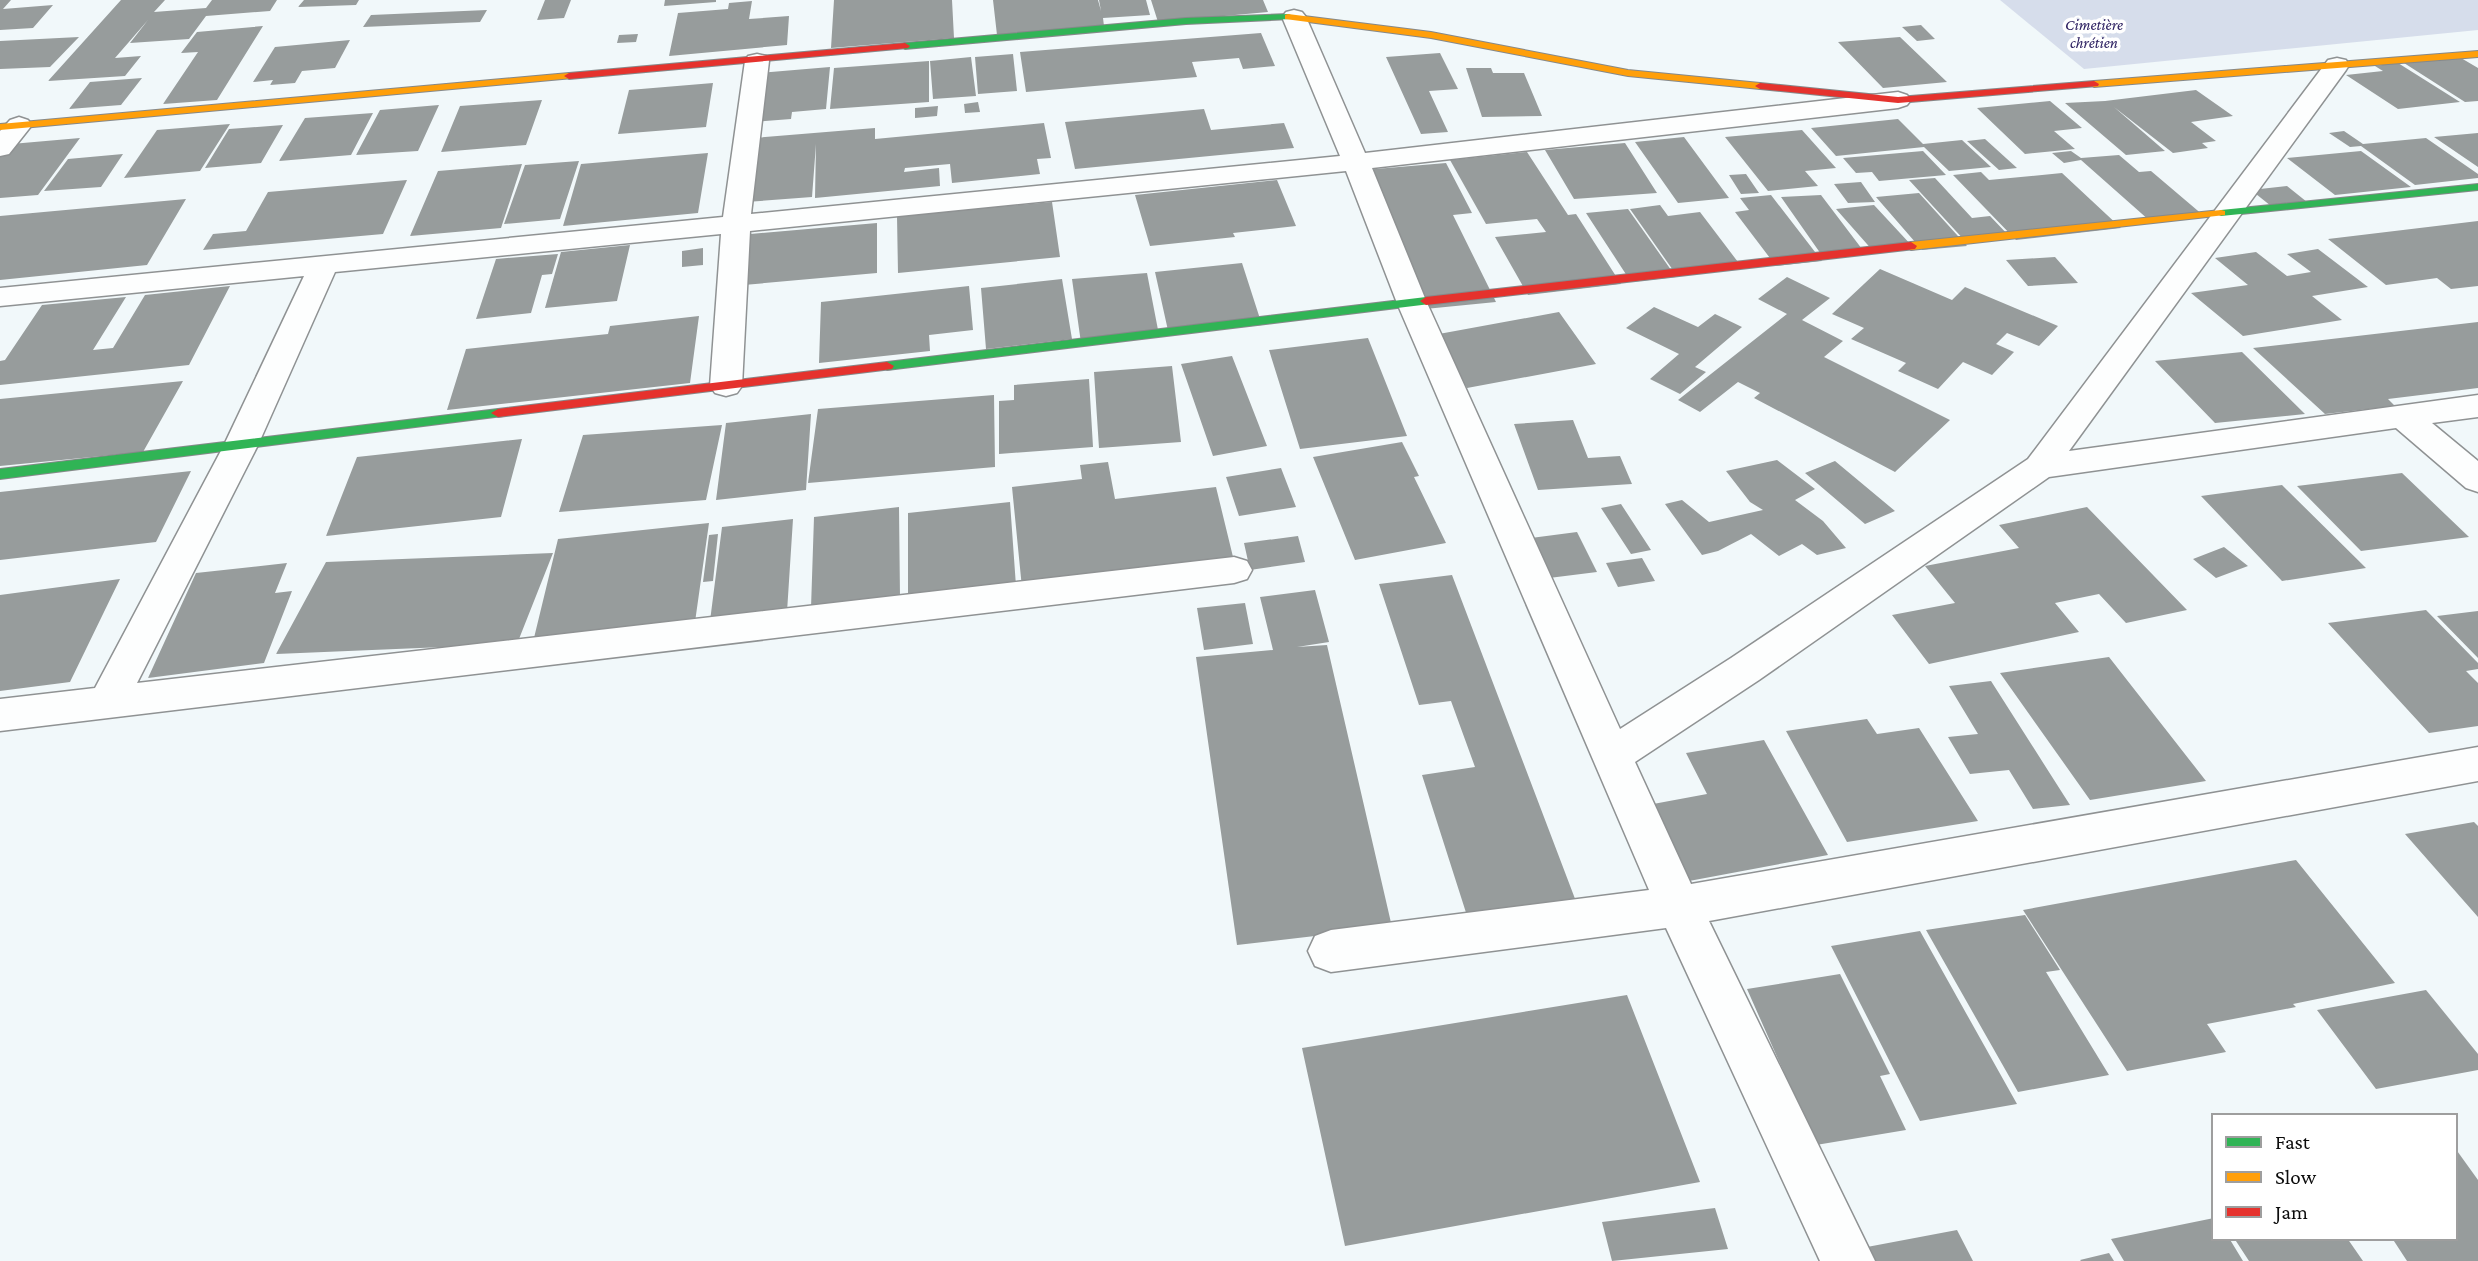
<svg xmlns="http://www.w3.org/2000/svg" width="2478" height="1261" viewBox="0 0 2478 1261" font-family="'Crimson Pro',serif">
<rect width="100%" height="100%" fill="#f1f8fa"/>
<path fill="#d6ddeb" d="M2000,0h478v30l-394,39z"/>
<path fill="#979c9c" d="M0,0h11l-8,9 50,-4 -20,23 -33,2z
M121,0h44l-11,12 52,-4 6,-8h65l-7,11 -64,5 -17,23 -59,4 18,-23 -33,38 26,-2 -16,20 -77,5z
M304,0h55l-3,5 -58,2z
M545,0h26l-7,18 -27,2z
M665,0h51v2l-52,4z
M834,0h118l2,38 -123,10z
M993,0h105l3,11 -2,-11h47l4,15 -47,3 1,8 -107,9z
M1151,0h112l5,12 -110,10z
M752,1l-3,18 40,-3 -2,29 -118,11 9,-43 50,-4 1,-6z
M487,10l-7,12 -117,5 8,-12z
M1921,25l14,14 -18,2 -15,-14z
M263,26l-46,74 -54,4 35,-52 -17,1 16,-21z
M1261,33l14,33 -32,3 -4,-11 -47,4 5,15 -171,15 -6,-40z
M638,34l-2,8 -19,1 2,-8z
M79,37l-29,30 -50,2v-28z
M1900,37l47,45 -64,6 -45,-46z
M350,40l-15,28 -33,3 -7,12 -25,2 3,-5 -20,2 22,-35z
M1440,53l18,36 -29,2 19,41 -27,2 -35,-77z
M1013,54l4,37 -39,3 -3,-37z
M971,57l5,39 -43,3 -3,-38z
M2461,58l17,10v33l-13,1 -61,-39z
M929,61v41l-99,7 4,-41z
M2398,63l62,39 -62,7 -52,-34 37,-4 -8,-5z
M830,67l-4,42 -34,3 -1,7 -38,3 7,-49z
M1466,68h25l2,5h31l18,43 -60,1z
M142,78l-21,27 -52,4 21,-27z
M713,83l-7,44 -88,7 11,-44z
M2196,90l37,26 -42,6 25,19 -14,2 6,5 -35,5 -59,-46 51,44 -39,4 -61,-52 40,-2z
M542,100l-16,45 -85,7 19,-46z
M2050,101l32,27 -28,3 21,18 -50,5 -48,-46z
M978,102l2,10 -15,1 -1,-9z
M439,105l-21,46 -62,4 24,-45z
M938,106l-1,10 -22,2v-10z
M1204,109l7,21 73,-7 10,25 -219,21 -10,-47z
M373,113l-22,42 -72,6 26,-43z
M1898,119l25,25 39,-4 29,27 -42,4 -25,-24 -88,9 -25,-28z
M1044,123l7,35 -14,1 3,15 -88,9 -2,-19 -45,4 -1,4 35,-4 1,18 -125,12 1,-54 -4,53 -66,5 8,-64 121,-10v11z
M230,124l-30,47 -76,7 33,-48z
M283,125l-22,38 -56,5 24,-39z
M1802,130l34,38 -31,3 13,15 -50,5 -43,-54z
M2344,131l19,13 63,-6 52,36v4l-63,7 -54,-39 -11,1 -21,-14z
M2478,133v34l-44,-30z
M1684,137l45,61 -51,5 -43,-61z
M80,138l-42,57 -38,3v-53z
M1985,139l32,29 -18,2 -32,-29z
M1625,143l32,50 -83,6 -29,-49z
M1923,151l23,24 -67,6 -7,-9 -16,1 -13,-15z
M2071,151l10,7 38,-3 20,17 12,-1 53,45 -54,5 -69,-61 -17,3 -12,-10z
M2361,151l50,36 -76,8 -48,-37z
M1527,152l41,63 8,-1 45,70 -93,11 -33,-58 51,-5 -9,-13 -51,5 -36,-64z
M708,153l-10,60 -135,13 18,-62z
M123,154l-22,33 -57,4 24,-32z
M579,161l-19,58 -56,5 21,-59z
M1446,163l26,50 -19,2 43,87 -81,8 -63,-139z
M522,164l-21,64 -91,8 28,-65z
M1981,172l8,8 73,-7 59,55 -105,12 -63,-65z
M1746,174l13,19 -18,1 -12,-19z
M1935,178l37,40 18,-2 21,22 -45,4 -57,-62z
M407,180l-24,54 -180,16 10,-16 33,-3 22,-39z
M1277,180l19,46 -63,7 2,4 -85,9 -15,-51z
M1861,182l14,20 -27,1 -14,-19z
M2287,186l25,20 -36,4 -25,-20z
M1919,193l48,53 -45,4 -46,-53z
M1771,195l51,66 -46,5 -41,-54 14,-2 -9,-12z
M1821,195l44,58 -42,4 -42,-60z
M186,199l-39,66 -147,15v-64z
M1052,202l8,55 -162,16 -1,-57z
M1660,205l8,11 32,-4 41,54 -66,7 -45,-64z
M1874,205l39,42 -39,5 -38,-43z
M1628,209l48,68 -45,5 -45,-69z
M2478,221v65l-27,3 -14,-11 -51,7 -58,-46z
M877,223v50l-145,13 7,-51z
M630,245l-13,56 -72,7 16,-56z
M703,248v17l-21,2v-16z
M2318,249l50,38 -56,9 30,24 -99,16 -52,-43 57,-8 -33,-27 41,-6 31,24 24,-4 -24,-18z
M558,254l-6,20 -10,1 -11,38 -55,6 20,-60z
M2055,257l23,26 -50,3 -22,-26z
M1242,263l20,62 -93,10 -14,-63z
M1880,269l72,31 13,-13 93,39 -19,20 -32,-13 -11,11 18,8 -22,23 -29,-13 -25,27 -40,-18 8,-8 -55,-24 13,-11 -32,-14z
M1147,273l12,62 -78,8 -9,-64z
M1787,277l43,21 -28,22 41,21 -19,16 126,63 -55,52 -141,-74 6,-5 -22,-11 -38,30 -22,-12 109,-86 -29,-15z
M1062,279l10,60 -86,10 -5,-61z
M230,286l-41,79 -189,20v-24l5,-1 37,-55 84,-8 -33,53 20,-2 32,-53z
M969,286l4,44 -44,5 1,16 -111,12 2,-61z
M1654,307l44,20 17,-13 27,13 -47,40 11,5 -26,22 -30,-15 29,-25 -53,-26z
M1559,312l37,52 -129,24 -10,-17 -40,-33z
M699,316l-9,67 -243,27 19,-61 142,-15 2,-8z
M2478,322v66l-90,11 7,7 -70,8 -72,-66z
M1368,338l39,98 -107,13 -31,-99z
M2242,352l63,62 -90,9 -60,-62z
M1232,356l35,90 -54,10 -32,-92z
M1172,366l9,76 -82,6 -5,-76z
M1089,379l4,68 -94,7v-53l15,-1v-15z
M183,381l-40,71 -143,14v-67z
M994,395l1,72 -187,16 10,-74z
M811,414l-5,76 -90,10 10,-77z
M1573,420l15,38 32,-2 12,28 -94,6 -24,-66z
M722,425l-16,75 -147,12 24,-77z
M522,439l-21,78 -175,19 31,-79z
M1402,442l17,34 -5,1 32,66 -91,17 -42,-103z
M1777,460l38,29 -20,11 28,21 23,27 -29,7 -15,-11 -23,12 -28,-22 -33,17 -16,4 -37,-51 17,-4 27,22 54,-12 -13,-8 -24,-31z
M1835,461l60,50 -30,13 -60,-51z
M1108,462l7,37 101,-12 18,74 -212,27 -10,-101 70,-8 -2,-14z
M1281,468l15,39 -57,9 -13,-39z
M191,471l-35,71 -156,18v-68z
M2402,473l67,64 -108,14 -64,-65z
M2282,485l84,83 -84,13 -81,-85z
M1010,502l6,84 -108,12v-85z
M1621,504l30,46 -20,4 -30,-46z
M899,507l1,90 -89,11 3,-91z
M2087,507l100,103 -61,13 -27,-29 -44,9 24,29 -150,32 -37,-49 63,-12 -30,-37 94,-18 -20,-23z
M793,519l-6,93 -77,9 12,-94z
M709,523l-14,99 -162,20 25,-103z
M1577,532l20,40 -48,6 -18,-40z
M718,534l-5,47 -10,1 6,-47z
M1298,536l7,26 -55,8 -6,-27z
M2224,547l24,19 -32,12 -23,-19z
M553,553l-36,91 -241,10 50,-92z
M1642,558l13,23 -37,6 -12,-24z
M287,563l-12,30 17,-2 -28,72 -116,15 48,-105z
M1452,575l125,329 -108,18 -47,-147 53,-8 -24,-66 -32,4 -40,-121z
M120,579l-50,103 -70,9v-96z
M1315,590l14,52 -32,5 30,-2 65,282 -155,18 -41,-288 77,-7 -13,-53z
M1245,603l8,41 -49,6 -7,-42z
M2426,610l52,53v6l-12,2 12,12v43l-49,7 -101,-110z
M2478,611v47l-41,-42z
M2109,657l97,124 -116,19 -90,-127z
M1991,681l79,124 -37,4 -24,-39 -39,4 -22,-37 30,-3 -29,-48z
M1867,719l10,15 42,-6 59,93 -131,21 -61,-111z
M1764,740l64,115 -155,29 -36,-77 70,-13 -21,-41z
M2474,822l4,4v91l-73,-83z
M2296,860l99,123 -102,21 3,3 -89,17 19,28 -99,19 -104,-161z
M2025,915l35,55 -14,2 63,103 -91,17 -92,-162z
M1920,931l97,173 -97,17 -89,-175z
M1840,974l50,100 -10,2 26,54 -90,15 -69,-156z
M2426,990l52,64v16l-102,19 -59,-79z
M1627,995l73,187 -355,64 -43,-198z
M2455,1148l23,32v81h-71l-15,-23h63z
M1715,1208l13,41 -116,12 -10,-39z
M2214,1218v20h15l14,23h-119l-13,-22z
M1957,1230l16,31h-100l-6,-14z
M2234,1238h113l16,23h-114z
M2109,1253l5,8h-33l-1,-1z"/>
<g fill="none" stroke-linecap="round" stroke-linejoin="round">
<g stroke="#8f9293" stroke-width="3">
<path id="street" d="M1294,10l8,2 4,5 59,136 533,-61 9,3 4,5 -4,5 -9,3 -526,60 55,135 193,426 111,-71 297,-199 300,-399 9,-2 9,2 3,5 -3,5 -277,381 409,-56v22l-46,6 46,38v31l-12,-4 -70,-60 -347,49 -290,203 -124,82 56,122 787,-137v34l-769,140 166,340h-55l-154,-333 -335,44 -16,-6 -7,-15 7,-15 16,-6 318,-40 -252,-587 -51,-132 -596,60 -8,155 -5,7 -11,3 -11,-3 -5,-7 11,-152 -386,38 -77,173 -121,238 1097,-126 13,4 5,9 -5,9 -13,4 -1234,148v-32l95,-11 129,-243 80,-169 -304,30v-18l723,-71 22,-156 3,-5 9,-2 9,2 3,5 -18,153 589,-58 -58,-139 4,-5z
M19,117l9,3 4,5 -23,29 -9,2v-25l10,-11z"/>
</g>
<g stroke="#86898a" stroke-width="2">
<path id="fast" d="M1288,14l3,1v4l-105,5 -281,25 -5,-3 5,-3 281,-25z
M2478,184v6l-257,26 -6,-3 6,-3z
M1426,297l6,4 -2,3 -543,66 -7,-4 7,-4z
M498,409l5,1 2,3 -2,3 -503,63v-10z"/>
</g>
<g stroke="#86898a" stroke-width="2">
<path id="slow" d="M1288,14l143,18 197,38 132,13 5,3 -5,3 -132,-13 -197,-38 -146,-19v-4z
M2478,51v6l-384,30 -5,-3 5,-3z
M569,73l4,1v4l-573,52v-6z
M2221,210l4,1v4l-314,35 -6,-4 6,-4z"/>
</g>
<g stroke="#86898a" stroke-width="2">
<path id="jam" d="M905,43l5,3 -2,2 -339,31 -5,-3 5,-3z
M2094,81l5,3 -1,2 -200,17 -138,-14 -5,-3 5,-3 138,14z
M1911,242l6,4 -2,3 -489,56 -6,-4 6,-4z
M887,362l7,4 -2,3 -394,48 -7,-4 7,-4z"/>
</g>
<use href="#street" fill="#fdfefe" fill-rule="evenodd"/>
<use href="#fast" fill="#30b455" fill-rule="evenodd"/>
<use href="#slow" fill="#ff9f0a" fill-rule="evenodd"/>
<use href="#jam" fill="#e5322d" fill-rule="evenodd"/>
</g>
<g text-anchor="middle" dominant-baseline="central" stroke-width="7" stroke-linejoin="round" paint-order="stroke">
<g font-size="16" font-style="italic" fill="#2d2061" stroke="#fff">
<text x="2094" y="24">Cimetière<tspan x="2094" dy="18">chrétien</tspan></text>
</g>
</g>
<rect x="2212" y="1114" width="245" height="126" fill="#ffffff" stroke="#9e9e9e" stroke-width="2"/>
<rect x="2226" y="1137" width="35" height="10" fill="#30b455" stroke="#9e9e9e" stroke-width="2"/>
<text x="2275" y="1149" font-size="21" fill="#0c0c0c">Fast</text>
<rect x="2226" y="1172" width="35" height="10" fill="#ff9f0a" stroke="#9e9e9e" stroke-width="2"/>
<text x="2275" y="1184" font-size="21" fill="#0c0c0c">Slow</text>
<rect x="2226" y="1207" width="35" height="10" fill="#e5322d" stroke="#9e9e9e" stroke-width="2"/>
<text x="2275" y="1219" font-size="21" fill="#0c0c0c">Jam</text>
</svg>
